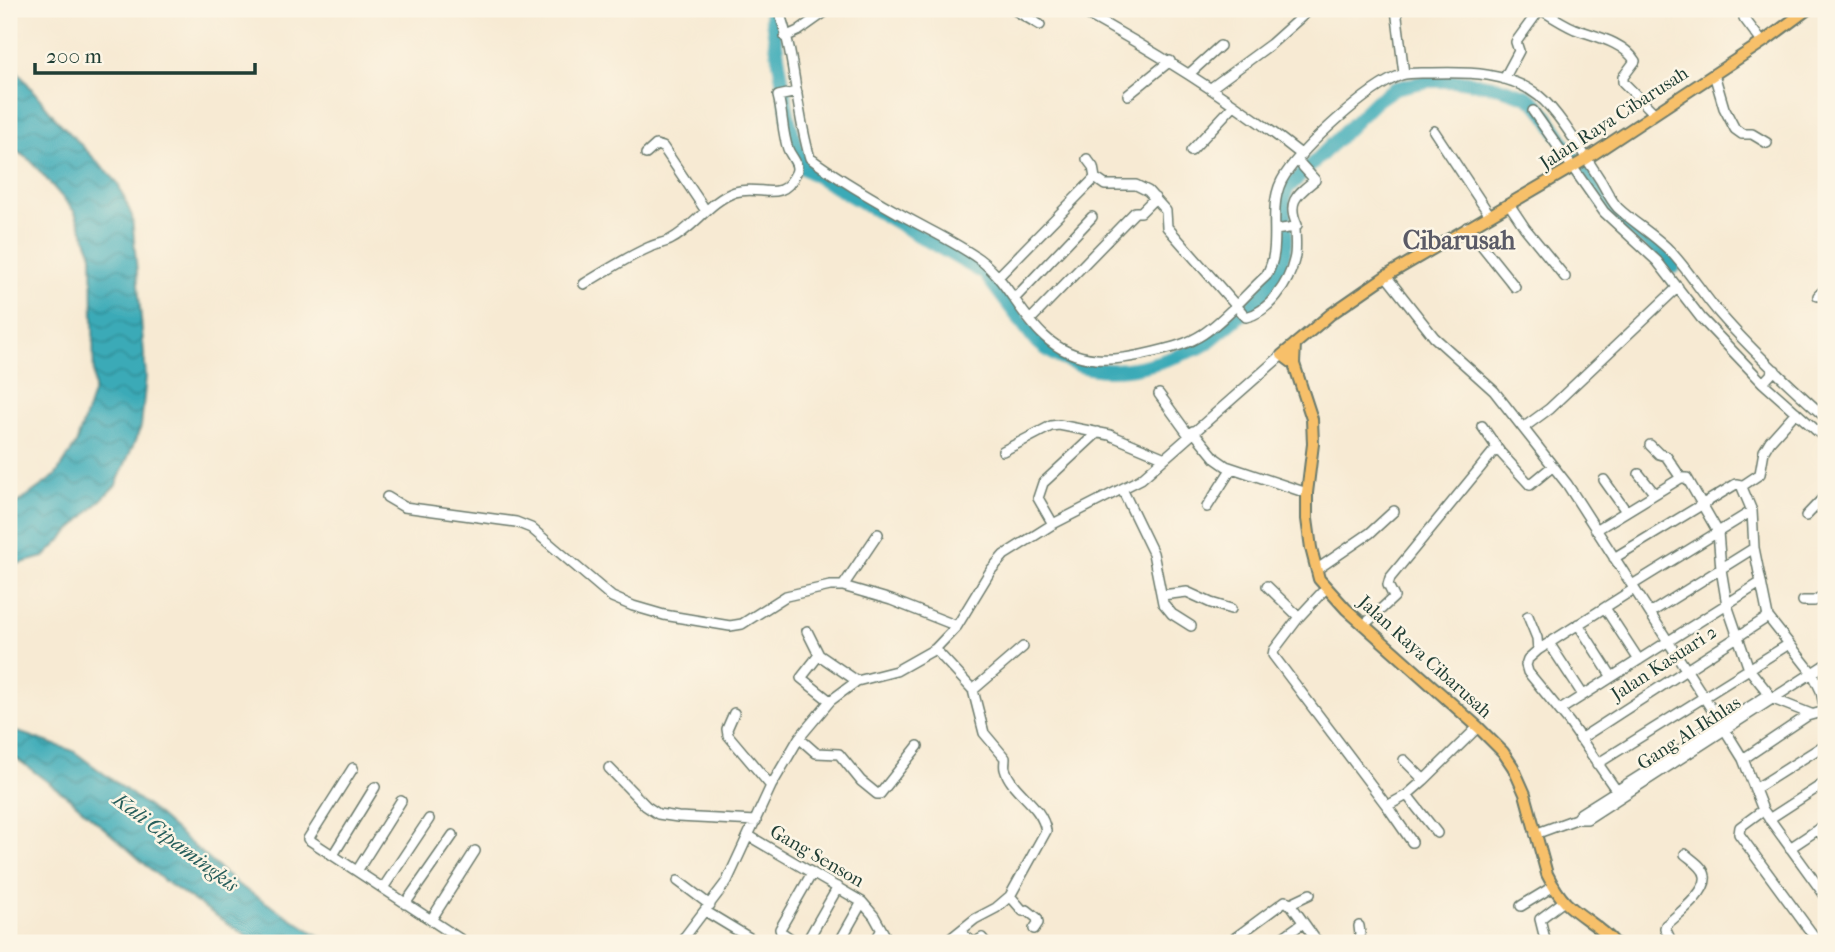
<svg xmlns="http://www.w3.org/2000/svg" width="1835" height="952" viewBox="0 0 1835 952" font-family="'IM FELL French Canon',serif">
<defs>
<pattern id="water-waves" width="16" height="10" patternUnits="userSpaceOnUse" patternTransform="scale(1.75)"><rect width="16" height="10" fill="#3aaab7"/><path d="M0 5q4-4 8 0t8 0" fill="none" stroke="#308c96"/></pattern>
</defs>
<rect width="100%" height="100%" fill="#fcf5e5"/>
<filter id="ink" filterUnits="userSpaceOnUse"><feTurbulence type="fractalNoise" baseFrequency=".0143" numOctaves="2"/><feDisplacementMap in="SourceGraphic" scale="14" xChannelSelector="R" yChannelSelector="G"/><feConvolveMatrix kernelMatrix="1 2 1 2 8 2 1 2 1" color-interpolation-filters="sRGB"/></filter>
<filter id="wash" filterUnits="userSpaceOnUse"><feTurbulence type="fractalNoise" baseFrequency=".00686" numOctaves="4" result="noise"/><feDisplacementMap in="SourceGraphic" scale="28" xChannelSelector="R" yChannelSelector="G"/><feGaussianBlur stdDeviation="1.57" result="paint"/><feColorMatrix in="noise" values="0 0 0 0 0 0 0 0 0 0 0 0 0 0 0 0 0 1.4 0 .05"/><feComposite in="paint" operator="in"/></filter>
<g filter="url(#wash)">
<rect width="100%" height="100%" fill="#f7ead3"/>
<path fill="url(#water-waves)" stroke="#2c7476" stroke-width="2" d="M9,61l48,59 60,62 15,34 14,160 -5,51 -25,58 -72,72 -35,9v-57l46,-33 21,-32 18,-54 -2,-136 -17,-42 -44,-51 -22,-15z
M9,729l64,22 77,57 87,76 93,59h-73l-94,-63 -90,-79 -57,-43 -7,-2z"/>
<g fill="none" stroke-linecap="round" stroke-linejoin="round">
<path stroke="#3aaab7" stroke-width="14" d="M770,9l19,111 14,48 182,106 50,66c53,47 106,30 164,8l7,-4c33,-28 75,-55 80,-101 2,-18 -6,-37 1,-54l89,-88 19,-13 33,-7h34l36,6 30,10 14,12 62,95 12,14 38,29 20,20"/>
</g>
</g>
<g filter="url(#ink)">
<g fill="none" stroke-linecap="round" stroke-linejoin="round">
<g stroke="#6b7a6c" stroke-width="12">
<path id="minor" d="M778,9c18,47 17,100 32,149 28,21 60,39 90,56 26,15 54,27 79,45 28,21 40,54 65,77 32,30 70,26 110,16 17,-4 34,-8 49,-18 23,-15 42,-39 63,-58 19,-31 -2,-70 19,-101 20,-30 82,-87 116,-100 9,-3 21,-2 31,-2 36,-1 77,-1 107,23 21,17 46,61 62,85 5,9 10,20 17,27 17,16 37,27 53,44 18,19 32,43 49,62 32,37 70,72 106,104
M1013,9l27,16
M1078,9c78,43 154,90 224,146
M1396,9l8,65
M1540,9c11,7 23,15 35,20 19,7 49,13 60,32l-12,16v5l31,31
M1744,18l18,24
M785,37l13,-6 31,-22
M1189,74l31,-28
M1714,74l10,34 11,21 7,5h10l15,9
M1504,79l15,-28 -3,-9 24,-33
M1211,88l60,-44 39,-35
M1128,95l42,-34
M1533,111l71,101 53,49 44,57 62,65 12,-13
M1434,131l55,83
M1191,151l43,-46
M646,154l10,-9 7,2 43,64
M1087,159l6,8 2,11 10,7h31l12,6 18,20 1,16 79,90c23,-5 43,-34 48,-57 3,-10 1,-22 1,-33
M1509,204l16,24 40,49
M1467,227l48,60
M1275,230l20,-3 2,-2c-11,-24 1,-31 18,-45l-18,-20
M1386,276l48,61 60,54 73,93 158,246 18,29 20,51 63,87
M998,277l97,-99
M584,284c22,-13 43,-27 66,-37 6,-3 14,-4 20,-7 24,-12 39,-39 65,-48 26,-8 46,13 61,-19 4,-9 -5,-16 -8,-24 -6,-17 -5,-35 -10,-53l19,-4
M1818,296l8,-8
M1015,298l77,-81
M1030,320l105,-108h6l14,-14
M1763,383l63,56
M1159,394l29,40
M1482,426l18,26
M1523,428l26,-19 129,-122
M1193,431l23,28 10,7 81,27
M1650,445l9,9 7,2 15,22h6l31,54 3,37 6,36 22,64 24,30 38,15
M1003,451l48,-25 8,-1 51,10 55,23
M1639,474l15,19
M1604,480l22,31
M1742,486l18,-12 4,-23 6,-10 26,-29
M1122,489l31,64 10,50 9,11 19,12
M387,497l17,10 112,15 15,6 81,69 21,9 31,9 66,11 12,-2 44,-28 44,-10h13l48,14 66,26
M1207,507l25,-39
M1806,516l20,-21
M1053,524l-15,-26 5,-15 55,-51
M1596,530l85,-52
M1614,558l122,-74 5,1 11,26 2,37 14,69 45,57 8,17 5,24
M1316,570l54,-37 24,-22
M1632,585l120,-74
M843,586l35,-52
M1267,586l32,31
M1326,588l-27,29 -25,33 -1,5 114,151 20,-11 17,-15 54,-53
M1162,595l25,-3 24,11 20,6
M1803,601h11l12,-7
M1605,608l34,52
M1650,613l104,-65
M1528,616l9,22 1,12
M1578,624l34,53
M1364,625l30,-28 -6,-12 2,-7 104,-127 6,1 30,33 23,-19
M807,631l12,24 38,26
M1549,643l34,52
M935,649l38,41 11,43 21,25c0,4 -1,8 0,11 6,23 37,35 41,62l-36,65 -14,12 -21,11 -30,24
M819,655l-18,23 29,23
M973,690l50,-43
M1560,710l200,-127
M734,713l-7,16 1,6 43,51
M799,738l17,15 23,1 22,27 16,13h3l38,-48
M1580,739l188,-122
M1743,759l64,-43 11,-3 8,1
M1404,760l20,20
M1597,764l192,-120
M353,768l-45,71 158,104
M609,768l37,38 12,8 20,3 78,4
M1755,789l71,-45
M1407,795l30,38
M1621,797l-52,-75 -41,-50 -2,-7 2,-6 10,-9 96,-61
M1387,806l25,36
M1763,810l-23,17 -1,7 77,105
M1576,819l5,-6 187,-118
M1769,819l57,-37
M1818,829l8,11
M1535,834l41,-15h11l239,-155
M749,836l113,66 12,14 15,27
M1790,848l36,-24
M333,855l42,-68
M357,871l44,-70
M678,881l32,24
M383,888l46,-69
M1010,896l13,15 4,-1 10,8 1,5 -4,6
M405,904l48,-69
M1289,904l21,-10
M1521,906l33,-20
M705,911l53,32
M431,920l44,-69
M1359,926l2,17
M960,932l14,11 8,-5 4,5
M684,937l10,6
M794,941l-13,-9 -1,-3 32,-56
M680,943l47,-62 44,-95 17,-29 11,-19 31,-37 27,-20 39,-10 39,-22 22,-23 34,-56 13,-15 49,-31 88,-45 141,-124
M806,943l32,-56
M839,943l23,-41
M874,943l7,-12
M1228,943l57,-42 4,1 29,41
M1275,943l28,-20
M1546,943l-6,-24 24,-18
M1672,943l-7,-15 1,-3c11,-10 42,-33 39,-49 -1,-9 -13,-16 -20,-22"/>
</g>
<g stroke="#6b7a6c" stroke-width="14">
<path id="major" d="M1295,344l-1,20 18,55 1,25 -6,49v26l4,29 8,31 27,30 132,118 25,25 10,15 12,27 22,80c5,10 11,21 19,29 16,15 35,24 49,40
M1294,364l-12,-9 49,-41 55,-38 197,-115 183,-121 42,-31"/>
</g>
<use href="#minor" stroke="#fff" stroke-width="9"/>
<use href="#major" stroke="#f7c06b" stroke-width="10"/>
</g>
</g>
<g text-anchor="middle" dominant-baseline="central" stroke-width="5" stroke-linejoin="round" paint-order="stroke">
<g font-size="19" fill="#1f3d34" stroke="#fcf5e5">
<text transform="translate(1614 118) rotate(-33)">Jalan Raya Cibarusah</text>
<text transform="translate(1425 657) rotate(42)">Jalan Raya Cibarusah</text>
<text transform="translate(1664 663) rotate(-33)">Jalan Kasuari 2</text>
<text transform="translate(1689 733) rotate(-33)">Gang Al-Ikhlas</text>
<text transform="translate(817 856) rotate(30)">Gang Senson</text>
</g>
<g font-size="21" font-style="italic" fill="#275e5b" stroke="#fcf5e5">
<text transform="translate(176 842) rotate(37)">Kali Cipamingkis</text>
</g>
<g font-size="26" font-weight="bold" fill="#5a5a66" stroke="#fcf5e5">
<text x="1459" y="240">Cibarusah</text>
</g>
</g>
<rect width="1835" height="952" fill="none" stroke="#fcf5e5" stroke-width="35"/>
<path d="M35 63v10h220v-10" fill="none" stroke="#1f3d34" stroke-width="3.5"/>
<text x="46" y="63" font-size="21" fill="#1f3d34" stroke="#fcf5e5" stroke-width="5" paint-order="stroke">200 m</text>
</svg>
